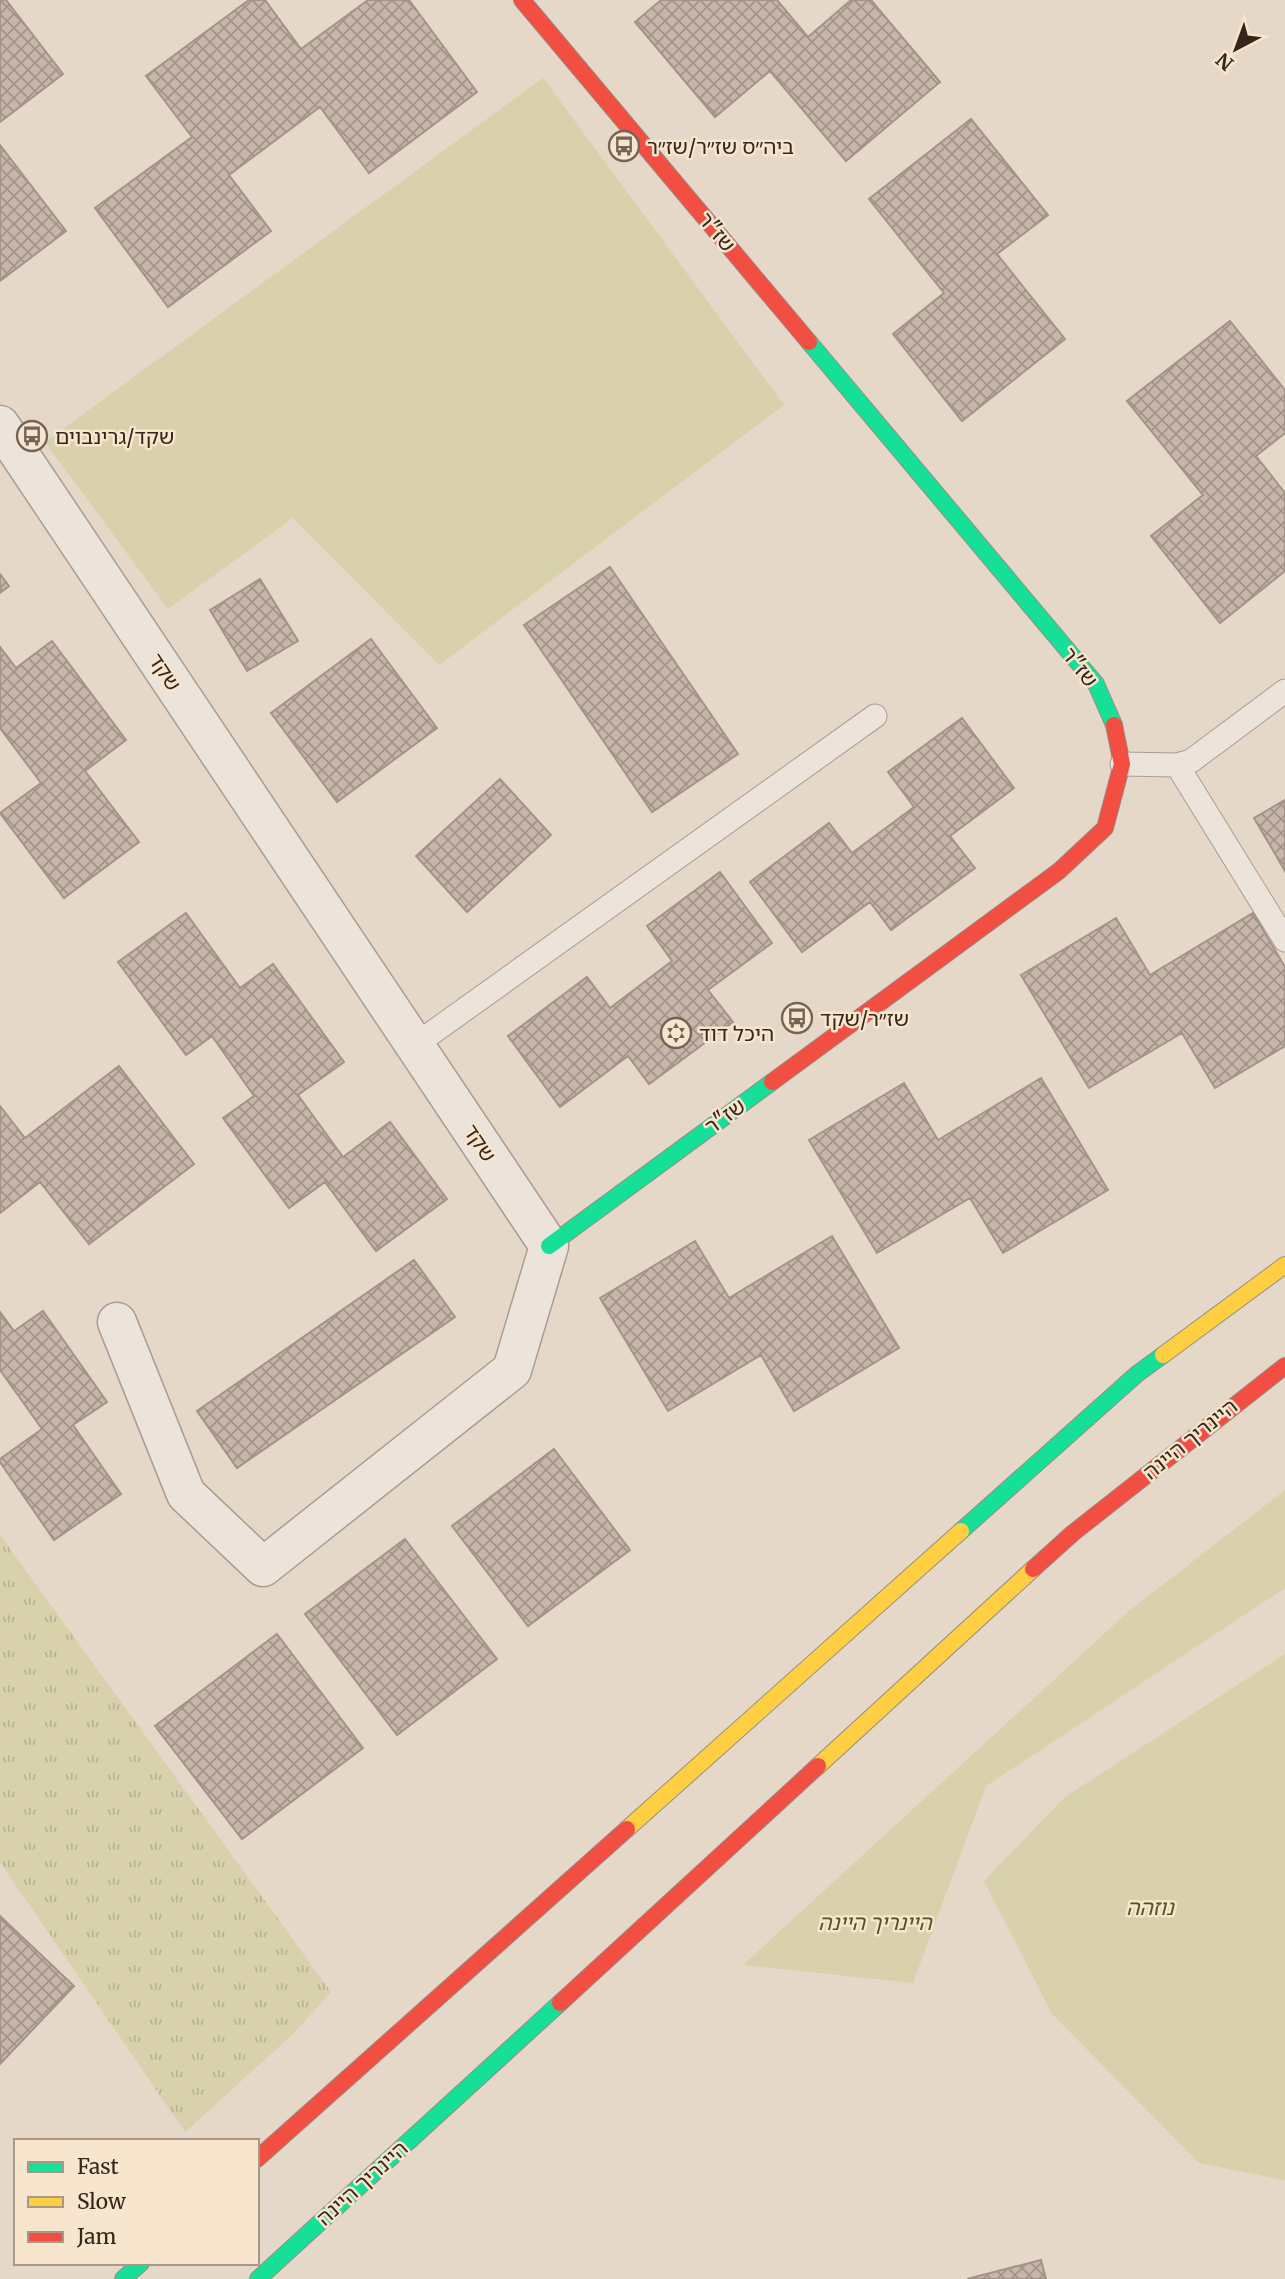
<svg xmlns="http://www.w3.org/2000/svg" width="1285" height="2279" viewBox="0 0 1285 2279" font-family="Merriweather,'Noto Sans Hebrew',serif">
<defs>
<pattern id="grass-tufts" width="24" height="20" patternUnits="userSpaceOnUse" patternTransform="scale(1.75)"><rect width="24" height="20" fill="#d8d1ab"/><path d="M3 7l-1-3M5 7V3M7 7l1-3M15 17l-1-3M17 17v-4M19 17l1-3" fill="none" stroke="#bab393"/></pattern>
<pattern id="building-cross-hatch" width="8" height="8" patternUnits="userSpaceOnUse" patternTransform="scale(1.75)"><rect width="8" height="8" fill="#c8b5aa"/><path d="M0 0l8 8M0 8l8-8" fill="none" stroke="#a3938a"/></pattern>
</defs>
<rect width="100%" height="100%" fill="#e5d8c9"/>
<path fill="url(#grass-tufts)" d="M0,1535l331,457 -38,42 -108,98 -185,-270z"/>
<path fill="#d8d1ab" d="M543,78l241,327 -345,260 -146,-147 -125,91 -123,-167z
M1285,1490v98l-299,198 -73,197 -170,-18 386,-354z
M1285,1654v526l-86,-17 -147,-149 -68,-133 81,-84z"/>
<path fill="url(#building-cross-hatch)" stroke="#a59389" stroke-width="2" d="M0,0h6l57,74 -63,48z
M249,0h16l36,49 67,-49h41l68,92 -108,81 -49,-66 -91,68 42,56 -103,76 -73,-99 97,-71 -46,-61z
M661,0h116l31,37 43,-37h20l69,82 -94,79 -76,-90 -55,46 -80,-95z
M971,119l77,96 -51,39 68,85 -103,82 -69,-87 51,-41 -75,-94z
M0,145l66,86 -66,50z
M1230,321l55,69v43l-29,23 29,37v78l-65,52 -69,-87 52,-41 -76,-94z
M610,567l128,187 -86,58 -128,-187z
M0,574l9,12 -9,7z
M260,579l38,62 -51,30 -37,-61z
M371,639l66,89 -100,74 -66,-89z
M52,641l74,99 -41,31 54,71 -75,56 -64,-85 41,-30 -41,-55v-81l16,21z
M962,718l52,70 -64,48 25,32 -84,62 -21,-28 -68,50 -52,-70 79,-59 23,30 62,-46 -26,-35z
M500,779l51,56 -84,77 -51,-56z
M1285,800v71l-31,-53z
M720,872l52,71 -64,47 25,32 -84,62 -21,-28 -68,51 -52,-71 79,-59 23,31 62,-47 -25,-35z
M186,913l54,75 33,-24 71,98 -46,33 45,62 47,-35 57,77 -71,52 -51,-69 -36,26 -66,-90 31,-22 -42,-60 -26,19 -68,-93z
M1253,913l32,54v79l-70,42 -33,-55 -93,55 -68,-113 95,-57 34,57z
M119,1066l75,98 -105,80 -49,-62 -40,31v-107l25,32z
M1041,1078l67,112 -105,63 -33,-55 -93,55 -68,-113 95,-57 34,57z
M832,1236l67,112 -105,63 -33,-56 -93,56 -68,-113 95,-57 34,57z
M414,1260l41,57 -218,151 -40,-57z
M43,1311l64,91 -34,23 48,69 -67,46 -54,-78v-3l42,-30 -42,-59v-58l14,19z
M554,1449l76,101 -102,76 -76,-100z
M405,1539l92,120 -100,76 -92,-121z
M277,1634l86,114 -121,91 -87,-113z
M0,1916l74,70 -74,78z
M1041,2260l5,19h-79z"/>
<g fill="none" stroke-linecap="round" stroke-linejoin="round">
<g stroke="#a99d93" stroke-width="25">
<path id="lane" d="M1122,764l55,1 14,-4 94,-70
M1177,765l108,175
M415,1045l460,-329"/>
</g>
<g stroke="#a99d93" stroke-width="41">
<path id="street" d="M0,425l549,821 -37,124 -249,197 -77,-73 -69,-172"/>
</g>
<g stroke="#998d83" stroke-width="18">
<path id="fast" d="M809,342l287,342 18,41
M549,1246l223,-164
M961,1531l176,-157 26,-19
M123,2279l18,-16
M258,2279l302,-276"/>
</g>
<g stroke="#998d83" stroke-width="18">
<path id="slow" d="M1163,1355l122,-90
M818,1766l215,-197
M627,1829l334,-298"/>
</g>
<g stroke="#998d83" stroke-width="18">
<path id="jam" d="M522,0l287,342
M772,1082l287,-211 46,-43 17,-64 -8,-39
M1033,1569l40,-36 212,-167
M560,2003l258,-237
M257,2159l370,-330"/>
</g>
<use href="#lane" stroke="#ece4db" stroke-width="23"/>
<use href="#street" stroke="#ece4db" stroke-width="38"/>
<use href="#fast" stroke="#16e098" stroke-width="16"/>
<use href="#slow" stroke="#ffcf43" stroke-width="16"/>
<use href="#jam" stroke="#f24e42" stroke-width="16"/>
</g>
<defs>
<g id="bus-ring" transform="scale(1.575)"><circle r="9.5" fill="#f7e5ce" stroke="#746458" stroke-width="1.5"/><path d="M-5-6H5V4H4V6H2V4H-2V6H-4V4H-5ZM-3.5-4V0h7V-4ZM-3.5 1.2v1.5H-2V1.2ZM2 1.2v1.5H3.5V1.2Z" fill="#746458"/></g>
<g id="synagogue-ring" transform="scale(1.575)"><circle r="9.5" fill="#f7e5ce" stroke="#746458" stroke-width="1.5"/><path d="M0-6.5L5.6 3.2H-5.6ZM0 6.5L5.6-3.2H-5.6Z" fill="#746458"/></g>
</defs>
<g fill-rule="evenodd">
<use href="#bus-ring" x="624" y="146"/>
<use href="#bus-ring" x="32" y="436"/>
<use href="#bus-ring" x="797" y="1018"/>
<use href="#synagogue-ring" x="676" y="1033"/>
</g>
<g text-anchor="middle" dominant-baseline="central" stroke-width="5" stroke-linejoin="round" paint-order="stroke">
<g font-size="21" fill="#37251b" stroke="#f7e5ce" text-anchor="start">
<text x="647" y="146">ביה״ס שז״ר/שז״ר</text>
<text x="55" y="436">שקד/גרינבוים</text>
<text x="820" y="1018">שז״ר/שקד</text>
<text x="699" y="1033">היכל דוד</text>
</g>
<g font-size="21" fill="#37251b" stroke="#f7e5ce">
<text transform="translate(717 232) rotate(50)">שז"ר</text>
<text transform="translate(1080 667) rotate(52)">שז"ר</text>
<text transform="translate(165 672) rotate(56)">שקד</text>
<text transform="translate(725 1116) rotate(-36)">שז"ר</text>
<text transform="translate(480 1143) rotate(56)">שקד</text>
<text transform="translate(1190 1439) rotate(-39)">היינריך היינה</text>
<text transform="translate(362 2183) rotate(-42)">היינריך היינה</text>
</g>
<g font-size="21" font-style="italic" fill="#505521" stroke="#f7e5ce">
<text x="1150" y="1907">נוזהה</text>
<text x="875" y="1922">היינריך היינה</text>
</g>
</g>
<rect x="14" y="2139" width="245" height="126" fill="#f7e5ce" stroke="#aa9886" stroke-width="2"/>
<rect x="28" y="2162" width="35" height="10" fill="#16e098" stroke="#aa9886" stroke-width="2"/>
<text x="77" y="2174" font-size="21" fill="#37251b">Fast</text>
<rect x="28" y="2197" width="35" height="10" fill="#ffcf43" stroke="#aa9886" stroke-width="2"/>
<text x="77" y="2209" font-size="21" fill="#37251b">Slow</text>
<rect x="28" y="2232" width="35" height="10" fill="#f24e42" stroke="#aa9886" stroke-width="2"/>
<text x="77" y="2244" font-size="21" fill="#37251b">Jam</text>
<g transform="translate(1236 49) rotate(221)" stroke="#f7e5ce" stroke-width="5" paint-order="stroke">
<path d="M0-5L12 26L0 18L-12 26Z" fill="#37251b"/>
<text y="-10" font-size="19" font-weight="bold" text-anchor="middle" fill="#37251b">N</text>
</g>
</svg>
